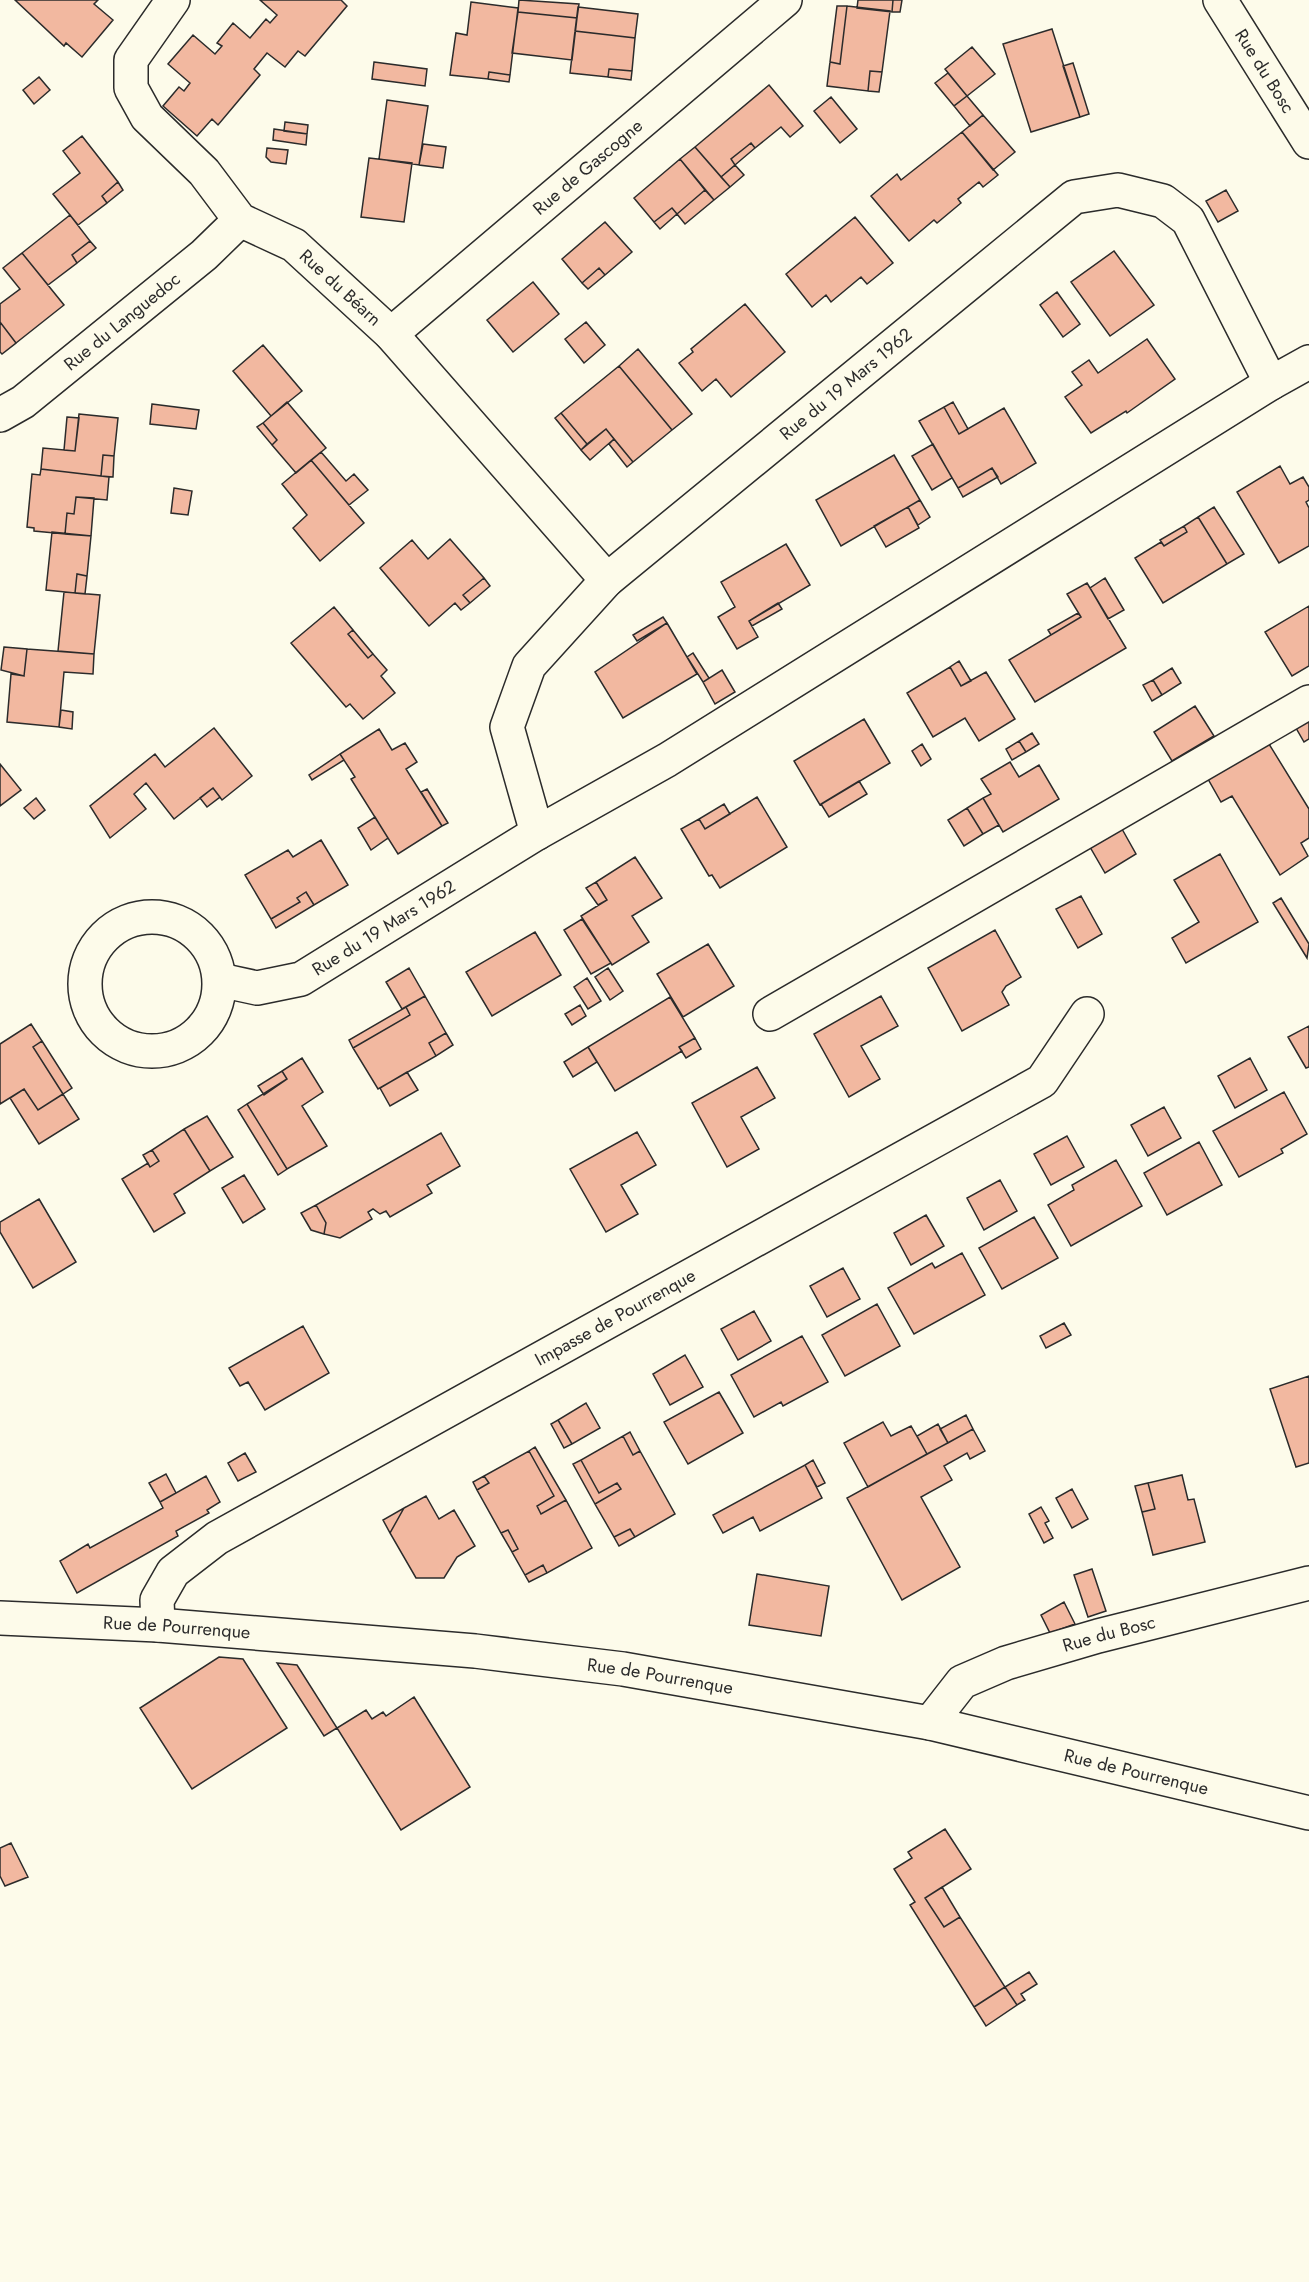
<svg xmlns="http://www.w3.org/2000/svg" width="1309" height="2282" viewBox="0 0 1309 2282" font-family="Jost,sans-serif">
<rect width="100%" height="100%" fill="#fdfbea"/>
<path fill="#f2b8a0" stroke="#2b2b2b" stroke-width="1.5" d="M15,0h83l-4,4 19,16 -31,37 -16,-14 -2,3z
M260,0h81l6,6 -42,50 -7,-5 -13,16 -18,-14 -13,16 6,6 -42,50 -6,-6 -15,17 -34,-30 16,-19 5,4 6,-8 -22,-19 25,-29 22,19 7,-8 -5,-3 16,-20 17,15 16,-19 4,4 7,-8z
M519,0l60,4 -2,14 -59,-6z
M858,0h35l-1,12 -35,-4z
M893,0h9l-2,12h-8z
M471,2l47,6 -8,67 -21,-3 -1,7 -38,-4 6,-42 11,2z
M837,6h10l-7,58 -10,-2z
M847,6l43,5 -8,61 -12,-1 -2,20 -41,-5 3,-24 10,2z
M578,7l60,7 -3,24 -60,-7z
M518,12l59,6 -5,42 -60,-7z
M1052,29l28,88 -49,15 -28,-88z
M575,31l60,7 -3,33 -23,-2 -1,8 -38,-4z
M972,47l23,27 -28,22 -22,-27z
M374,62l53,7 -2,17 -53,-7z
M1073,63l16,51 -9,3 -17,-51z
M609,69l23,2 -1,9 -23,-3z
M870,71l12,1 -3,20 -11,-1z
M489,72l21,3 -1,7 -21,-3z
M948,73l19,23 -13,10 -19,-23z
M39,77l11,13 -16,14 -11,-14z
M769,85l34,41 -13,11 -9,-10 -26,21 -4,-5 -20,16 4,6 -14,12 -26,-30z
M967,96l16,19 -13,11 -16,-20z
M831,97l26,32 -17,14 -26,-32z
M387,100l41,6 -9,59 -40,-6z
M983,115l32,37 -22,18 -31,-38z
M285,122l23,3 -1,9 -23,-3z
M274,129l33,5 -1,11 -33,-5z
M962,132l36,43 -15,12 -4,-5 -21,17 3,4 -24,20 -3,-3 -25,21 -38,-45 26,-22 4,6z
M82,136l36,46 -16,14 5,7 -29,22 -25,-31 27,-21 -17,-22z
M751,143l4,5 -20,17 -4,-6z
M423,144l23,3 -3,21 -24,-3z
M695,147l35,40 -16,13 -34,-41z
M267,148l21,2 -2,14 -15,-2 -5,-5z
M369,158l43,5 -8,59 -43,-5z
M680,159l25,31 -28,24 -5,-6 -18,14 -20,-24z
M735,165l9,10 -14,12 -9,-10z
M118,182l5,8 -16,13 -5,-7z
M705,190l9,10 -29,24 -8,-10z
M1226,190l12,21 -20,11 -12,-21z
M672,208l5,6 -17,15 -6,-7z
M70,215l20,26 -18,14 5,8 -29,22 -26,-32z
M855,217l38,46 -26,21 -6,-7 -30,25 -5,-7 -14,12 -26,-33z
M605,222l27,30 -27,23 -6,-7 -17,15 -20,-24z
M90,241l6,7 -19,15 -5,-8z
M1114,251l40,54 -44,31 -39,-54z
M22,253l42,52 -48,38 -16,-21v-18l20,-15 -17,-21z
M599,268l6,7 -17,14 -6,-6z
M533,282l26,32 -46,38 -26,-32z
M1057,292l23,32 -17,13 -23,-32z
M745,304l40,48 -54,45 -15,-18 -14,12 -23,-28 14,-11 -2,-3z
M0,322l16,21 -14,11 -2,-2z
M586,322l19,23 -21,18 -19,-24z
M1147,339l28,40 -48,34 -1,-2 -35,22 -26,-36 17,-12 -10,-13 17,-12 9,13z
M263,345l39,46 -31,25 -38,-45z
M638,349l54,65 -20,16 -53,-64z
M619,366l53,64 -39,32 -27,-33 -19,15 -26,-31z
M287,402l39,46 -30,25 -24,-28 5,-5 -14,-17z
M953,402l15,27 -9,5 -15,-27z
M152,404l47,6 -3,19 -46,-5z
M944,407l15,27 45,-26 32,55 -35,21 -9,-16 -34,20 -39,-67z
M561,413l26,31 -6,6 -26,-32z
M79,414l39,4 -4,38 -11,-1 -2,21 -60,-7 2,-21 32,3z
M67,417l12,1 -4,33 -11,-1z
M263,423l14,17 -5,5 -15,-18z
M606,429l8,10 -24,21 -9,-10z
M614,439l19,23 -6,5 -18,-23z
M933,444l19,34 -20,12 -20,-34z
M321,452l25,29 8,-7 14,16 -19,15 -38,-45z
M103,455l11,1 -1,21 -12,-1z
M894,455l26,45 -79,46 -25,-46z
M311,460l53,63 -44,38 -27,-33 14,-13 -25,-31z
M1280,466l10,18 13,-7 6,10v13l-3,2 3,6v38l-30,17 -42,-71z
M992,468l6,9 -35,20 -5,-9z
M41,469l68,8 -2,23 -31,-3 -2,17 -7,-1 -2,21 -31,-3v-3l-7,-1 5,-53 8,1z
M174,488l18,3 -4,24 -17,-2z
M76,497l18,1 -3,38 -26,-2 2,-21 7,1z
M920,500l10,17 -12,8 -10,-18z
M908,507l11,21 -33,19 -12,-21z
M1214,507l30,47 -17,10 -29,-47z
M1198,517l29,47 -64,39 -28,-45 26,-16 3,4 23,-14 -3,-6z
M1184,526l3,6 -23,14 -4,-6z
M52,532l39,4 -4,40 -10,-2 -2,19 -29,-3z
M450,539l34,39 -21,17 7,8 -9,7 -6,-7 -26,23 -49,-58 32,-28 16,19z
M786,544l24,41 -61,36 9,16 -21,12 -19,-32 17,-10 -14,-25z
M77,574l10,2 -2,18 -10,-1z
M484,578l6,8 -20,17 -7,-8z
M1105,578l19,32 -16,9 -18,-31z
M1087,583l39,65 -91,54 -26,-42 72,-43 -14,-23z
M64,592l36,3 -6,59 -36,-3z
M778,603l4,6 -30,17 -3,-5z
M1309,606v60l-17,10 -27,-44z
M334,607l19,23 -5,4 20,24 5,-4 14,16 -6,6 14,17 -32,26 -13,-15 -4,3 -55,-64z
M1078,613l3,4 -30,18 -3,-5z
M663,617l4,6 -30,18 -4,-6z
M667,623l30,51 -74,44 -28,-46z
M353,630l20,24 -5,4 -20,-24z
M4,647l23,2 -3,27 -23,-6z
M27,649l67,5 -1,20 -29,-2 -5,55 -52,-5 4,-48 13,2z
M693,653l16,25 -6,4 -16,-25z
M959,661l12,20 -10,5 -11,-19z
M950,667l11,19 25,-14 29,47 -36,22 -14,-23 -32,19 -26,-44z
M1172,668l9,15 -19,12 -9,-15z
M722,670l13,22 -20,12 -12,-22z
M1153,680l9,15 -10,6 -9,-16z
M1195,706l19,30 -42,25 -18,-29z
M61,710l12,2 -1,17 -13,-2z
M864,719l26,44 -70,42 -26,-44z
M1309,720v19l-5,3 -8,-14z
M214,728l38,48 -30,24 -9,-12 -39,31 -28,-36 -12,11 12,15 -36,29 -20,-32 65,-52 10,13z
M379,729l13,21 13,-7 12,19 -11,7 36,57 -44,28 -47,-75 4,-2 -15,-23z
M1032,733l7,11 -13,8 -7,-11z
M1019,741l7,11 -14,8 -6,-11z
M922,744l9,15 -10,7 -9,-15z
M1269,744l40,65v29l-8,5 7,13 -28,19 -48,-79 -11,6 -13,-23z
M340,754l4,6 -32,20 -3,-5z
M1010,762l9,15 20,-12 20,34 -56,33 -20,-34 8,-4 -10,-15z
M0,764l21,26 -21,16z
M859,781l8,13 -38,23 -8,-13z
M213,788l7,9 -13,10 -7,-9z
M427,789l21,34 -6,3 -21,-34z
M757,797l30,50 -67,41 -8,-13 -3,1 -28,-47 18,-10 6,10z
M36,798l9,12 -11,9 -10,-11z
M983,798l16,27 -16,9 -16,-26z
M724,804l6,10 -25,15 -6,-10z
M967,808l16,26 -19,12 -16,-26z
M375,817l13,21 -17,12 -13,-22z
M1122,829l14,25 -31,19 -15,-26z
M321,840l27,45 -34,20 -8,-13 -9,6 3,4 -29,17 -26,-44 43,-25 5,7z
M1220,854l38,68 -72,41 -14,-25 27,-16 -25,-42z
M635,857l27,41 -30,18 17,26 -37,23 -31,-49 26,-16 -11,-18z
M596,882l11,18 -9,5 -12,-17z
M306,892l8,13 -38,23 -5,-9 29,-17 -3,-4z
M1081,896l21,38 -24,14 -22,-39z
M1281,898l28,46 -2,14 -34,-55z
M582,919l29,44 -20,11 -27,-44z
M995,930l26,47 -15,9 -4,6 7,13 -47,26 -34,-63z
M535,932l26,43 -69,41 -26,-44z
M708,944l26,42 -51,31 -26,-43z
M409,968l16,28 -23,13 -16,-27z
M608,968l15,23 -13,9 -15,-23z
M587,978l14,23 -13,8 -14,-22z
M425,996l21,37 -17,10 7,13 -58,33 -25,-41 57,-33 -4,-8z
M881,996l17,30 -37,20 19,33 -31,18 -35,-63z
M670,997l25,41 -16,9 3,4 -67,40 -27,-44z
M580,1005l6,11 -14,9 -7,-11z
M406,1007l4,8 -57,33 -4,-8z
M31,1024l11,17 -9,6 30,47 -25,16 -14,-21 -24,15v-60z
M1309,1026v41l-3,1 -18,-31z
M446,1033l7,12 -17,11 -7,-13z
M695,1038l6,11 -15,9 -7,-11z
M42,1041l30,47 -9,6 -30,-47z
M588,1047l9,15 -24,15 -9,-15z
M302,1058l21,34 -21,14 25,40 -40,23 -40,-65 40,-25 -5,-8z
M1250,1058l17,32 -32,18 -17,-32z
M757,1067l18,31 -34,19 18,32 -32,18 -35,-64z
M282,1071l5,8 -23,16 -6,-9z
M407,1072l11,18 -28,16 -10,-18z
M24,1089l14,21 25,-16 16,25 -40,25 -29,-46z
M1284,1092l23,42 -26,15 2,4 -44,24 -26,-46z
M247,1104l40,65 -9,6 -40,-65z
M1164,1107l17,31 -33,18 -17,-31z
M207,1116l26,41 -23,14 -26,-42z
M184,1129l26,42 -36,23 11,19 -31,19 -32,-53 26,-16 2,4 9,-6 -7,-11z
M637,1132l19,33 -35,20 17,29 -32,18 -36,-63z
M441,1133l19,33 -33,19 5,8 -42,24 -4,-6 -6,3 -7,-5 -5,3 4,7 -32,19 -16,-4 2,-11 -10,-18z
M1067,1136l17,31 -33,18 -17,-31z
M1199,1142l23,43 -55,30 -23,-42z
M152,1150l7,11 -9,6 -7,-12z
M1116,1160l26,46 -71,40 -23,-41 26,-15 -2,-5z
M244,1175l21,34 -22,14 -21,-35z
M1000,1180l17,31 -33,19 -17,-32z
M39,1199l37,63 -43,26 -33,-56v-10z
M316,1205l10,18 -2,11 -13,-4 -10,-17z
M926,1215l18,31 -33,19 -17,-32z
M1034,1217l24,41 -56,31 -23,-41z
M962,1253l23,42 -71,39 -26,-46 44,-25 3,5z
M843,1268l17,31 -33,18 -17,-31z
M877,1304l23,42 -55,30 -23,-41z
M754,1311l17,30 -33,19 -17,-31z
M1064,1323l7,12 -25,13 -6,-12z
M303,1326l26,47 -64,37 -17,-28 -8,4 -11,-18z
M802,1336l26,46 -45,24 -2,-4 -27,15 -23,-42z
M685,1355l18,32 -33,18 -17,-31z
M1309,1376v87l-13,4 -26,-78z
M719,1392l24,41 -55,31 -24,-42z
M586,1403l14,25 -28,16 -14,-24z
M966,1415l7,14 -25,14 -8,-14z
M558,1420l14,24 -8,4 -13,-24z
M883,1422l8,14 20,-10 16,28 -59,33 -24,-44z
M938,1424l10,19 -21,11 -10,-18z
M973,1429l12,22 -15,8 -3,-6 -23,13 8,14 -31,17 39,70 -58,33 -55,-102z
M630,1432l10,19 -7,4 -10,-19z
M623,1436l10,19 7,-4 35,63 -40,23 -5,-8 -16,8 -19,-33 26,-15 -4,-6 -18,10 -18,-33z
M535,1447l31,53 -25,14 -4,-8 17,-10 -25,-45z
M529,1451l25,45 -17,10 4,8 25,-14 26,48 -45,25 -4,-8 -18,10 -13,-23 6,-3 -10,-19 -7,3 -24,-43 12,-7 -5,-7z
M245,1453l11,19 -18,9 -10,-18z
M581,1460l18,33 18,-10 4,6 -26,15 -22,-40z
M813,1460l12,23 -8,4 -12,-22z
M805,1465l17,33 -62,33 -7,-14 -30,16 -10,-18z
M166,1474l10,19 -16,9 -11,-19z
M1182,1475l6,25 6,-1 11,43 -52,13 -11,-43 13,-3 -7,-26z
M206,1476l14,26 -13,8 2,3 -33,18 2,5 -101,57 -17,-32 28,-17 2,4 73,-40 -3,-6z
M484,1476l5,7 -12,7 -4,-8z
M1148,1483l7,26 -13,3 -7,-26z
M1072,1489l16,30 -16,9 -16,-30z
M426,1496l13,23 15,-9 21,36 -18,11 -13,21h-28l-26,-45 14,-25z
M1041,1507l8,14 -4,2 8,15 -9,5 -15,-29z
M404,1508l-14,25 -7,-13z
M630,1529l5,8 -16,9 -5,-9z
M508,1530l10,19 -6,3 -11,-19z
M543,1565l4,8 -18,9 -4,-7z
M1092,1569l14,42 -18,6 -14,-42z
M757,1574l72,12 -8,50 -72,-11z
M1064,1602l11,22 -25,9 -9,-18z
M219,1657l24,2 44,69 -95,61 -52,-81z
M277,1663l20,2 40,63 -13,8z
M414,1697l56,90 -69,43 -64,-102 29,-18 6,9 11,-7 3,4z
M945,1829l26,40 -46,29 19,29 16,-10 45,70 -31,20 -64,-102 5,-3 -21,-33 18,-11 -4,-6z
M11,1843l17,34 -23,9 -5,-10v-28z
M942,1887l18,30 -16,10 -19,-29z
M1029,1972l8,12 -16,10 4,6 -8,5 -12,-18z
M1005,1987l12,18 -31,21 -12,-19z"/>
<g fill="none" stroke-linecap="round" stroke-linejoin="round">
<g stroke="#2b2b2b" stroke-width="36">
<g id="minor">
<path id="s1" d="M173,0l-42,60v28l16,29 57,55 36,48 54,25 97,89 216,246"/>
<path id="s2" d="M1220,0l89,142"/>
<path id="s3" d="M391,334l394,-334"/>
<path id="s4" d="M0,415l23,-13 181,-147 36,-35"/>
<path id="s5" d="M537,833l-30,-106 22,-61 78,-86 467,-383 44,-7 45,11 25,19 83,163"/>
<circle cx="152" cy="984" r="67"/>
<path id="s6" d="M220,980l37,8 44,-9 236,-146 130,-73 604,-377 38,-21"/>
<path d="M770,1014l539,-312"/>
<path id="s7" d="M0,1618l158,7 317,26 148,18 307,54 379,90"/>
<path id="s8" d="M158,1625l-1,-25 16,-28 44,-34 825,-457 45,-67"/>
<path id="s9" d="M930,1723l32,-41 44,-19 92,-27 211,-53"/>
</g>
</g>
<use href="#minor" stroke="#fdfbea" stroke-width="33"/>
</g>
<g text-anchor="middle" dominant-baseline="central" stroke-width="4.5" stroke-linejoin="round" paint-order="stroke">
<g font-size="18" fill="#2b2b2b" stroke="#fdfbea">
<text stroke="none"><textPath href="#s2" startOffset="84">Rue du Bosc</textPath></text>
<text stroke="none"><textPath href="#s3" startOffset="258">Rue de Gascogne</textPath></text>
<text stroke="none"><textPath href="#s1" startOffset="396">Rue du Béarn</textPath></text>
<text stroke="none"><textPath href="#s4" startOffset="154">Rue du Languedoc</textPath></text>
<text stroke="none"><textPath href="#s5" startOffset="600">Rue du 19 Mars 1962</textPath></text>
<text stroke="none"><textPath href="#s6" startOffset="180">Rue du 19 Mars 1962</textPath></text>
<text stroke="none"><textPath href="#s8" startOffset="568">Impasse de Pourrenque</textPath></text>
<text stroke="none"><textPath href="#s7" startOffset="177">Rue de Pourrenque</textPath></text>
<text stroke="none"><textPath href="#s9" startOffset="207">Rue du Bosc</textPath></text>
<text stroke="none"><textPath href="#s7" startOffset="663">Rue de Pourrenque</textPath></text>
<text stroke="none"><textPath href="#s7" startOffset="1149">Rue de Pourrenque</textPath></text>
</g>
</g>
</svg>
